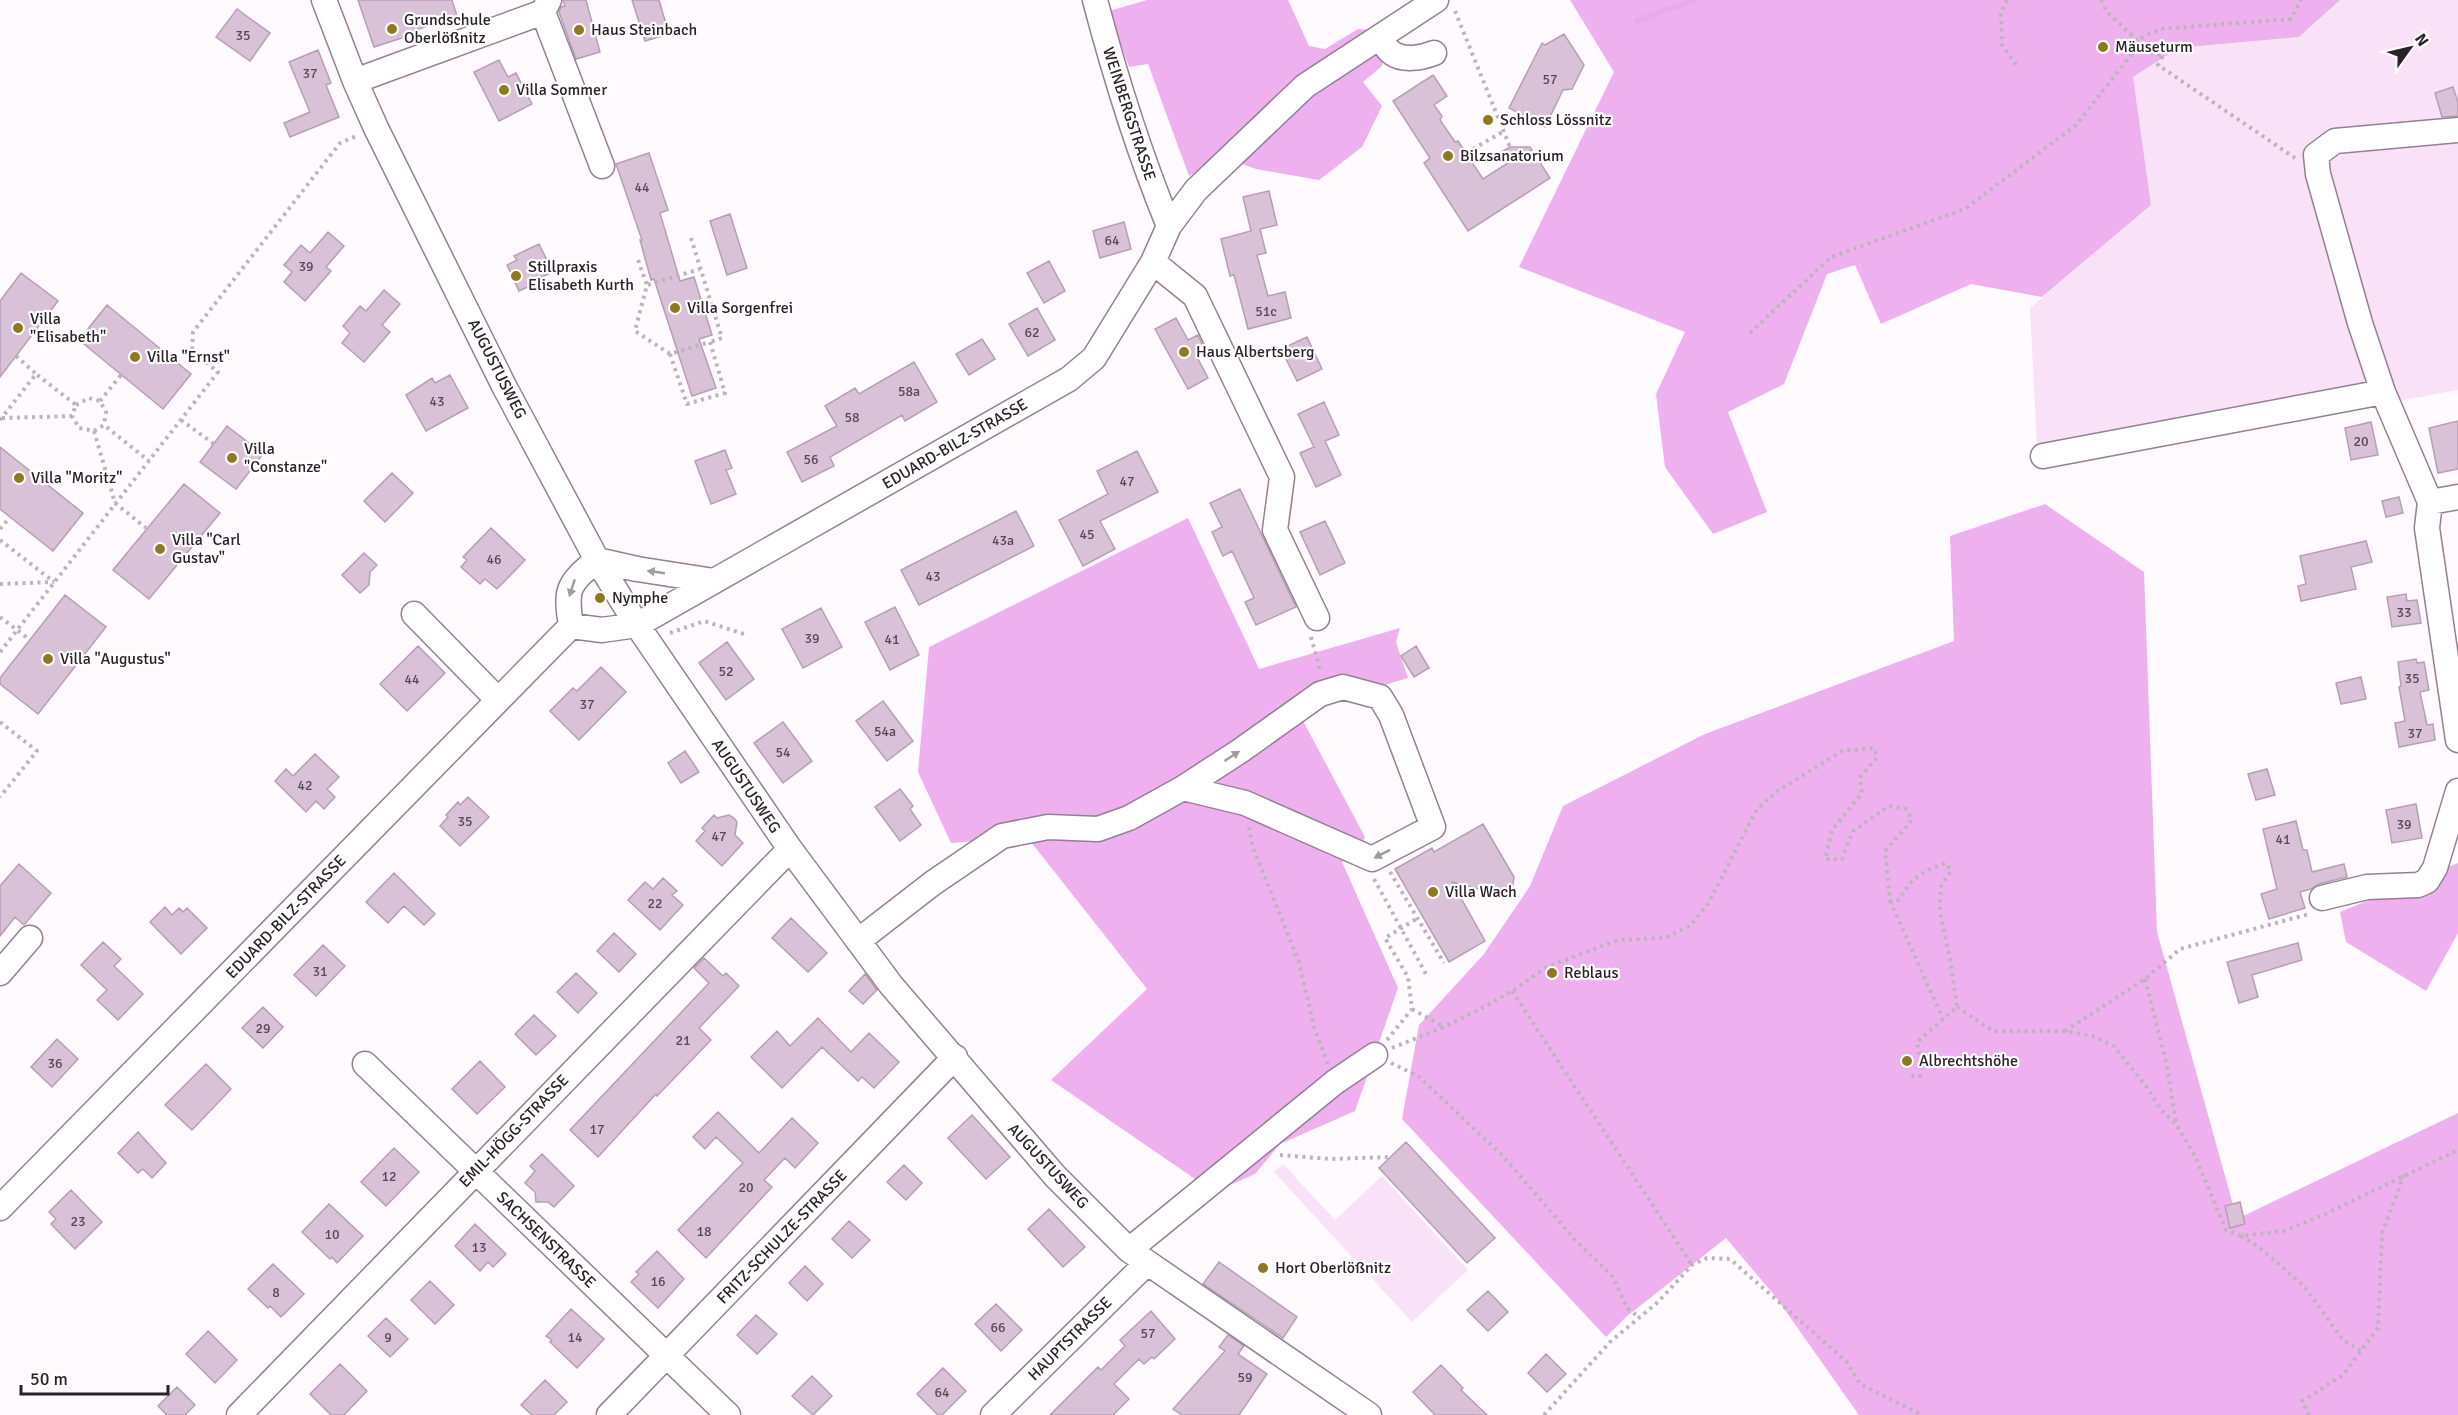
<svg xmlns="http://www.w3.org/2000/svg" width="2458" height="1415" viewBox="0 0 2458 1415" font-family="Signika,sans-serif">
<rect width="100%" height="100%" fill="#fffafe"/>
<path fill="#f9e2f8" d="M2340,0h118v390l-420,77 -8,-159 121,-103 -18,-128 45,-29 121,-11z
M1283,1164l52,56 47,-44 86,94 -56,52 -138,-150z"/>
<path fill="#efb0ef" d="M1147,0h141l21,46 16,3 33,-20 13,1 13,21 -2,15 -19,16 19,24 -20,41 -43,33 -63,-11 -33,-12 -34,19 -41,-112 -19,3 -20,-56z
M1570,0h770l-41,37 -121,11 -45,29 18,128 -109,92 -71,-13 -90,40 -26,-59 -28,9 -43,110 -56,28 39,100 -54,22 -48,-67 -9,-73 29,-62 -166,-65 95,-195z
M2045,504l99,68 13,360 80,287 221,-106v302h-599l-84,-119 -49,-58 -100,79 -20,20 -204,-218 17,-94 65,-71 46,-68 33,-80 142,-72 249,-93 -4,-105z
M1188,518l71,151 141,-41 -4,14 12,36 -61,18 -45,23 63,118 -5,12 -18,13 56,126 -43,123 -75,33 -25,30 -41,18 -163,-112 96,-91 -120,-152 -76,6 -33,-71 11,-125z
M2458,863v70l-32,58 -80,-49 -6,-30z"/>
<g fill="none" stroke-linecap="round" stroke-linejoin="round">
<path stroke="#e8aae8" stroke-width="6" d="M1637,21l57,-21"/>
</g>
<path fill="#d9c1d8" stroke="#b69fb5" stroke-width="1.5" d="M358,0h94l5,16 -50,17 1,3 -34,11z
M563,0h23l14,52 -24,7 -17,-47 2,-5 4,-1z
M632,0h27l10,34 -24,7z
M237,9l33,24 -20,28 -34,-24z
M1564,34l20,31 -12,24 -9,1 -18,37 -36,-19 33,-65 3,2z
M318,50l13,33 -5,2 13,32 -49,20 -6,-14 26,-11 -21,-50z
M499,60l9,17 8,-4 16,31 -33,17 -25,-49z
M1433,75l14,21 -13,9 8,11 -2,4 15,22 3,-1 25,38 25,-16 -7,-11 9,-5h20l20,31 -82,53 -44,-68 6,-5 -37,-57z
M2453,87l5,15v14l-16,1 -7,-24z
M649,153l19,57 -8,3 20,68 14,-4 18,58 -13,4 17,49 -24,8 -38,-117 -3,1 -11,-40h2l-26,-76z
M1269,191l8,34 -17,4 6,24 -9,2 11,41 17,-4 6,26 -43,11 -14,-54 -4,1 -9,-37 30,-8 -8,-34z
M730,214l17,54 -20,7 -17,-54z
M1124,222l7,27 -31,9 -7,-27z
M328,232l16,14 -18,21 5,4 -26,30 -21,-19 8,-10 -8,-7 17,-20 9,8z
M539,244l14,28 -14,6 2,3 -22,10 -12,-26 10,-5 -3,-4z
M1049,261l16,30 -21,12 -17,-30z
M21,273l37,28 -58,76v-76z
M384,290l16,14 -18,21 8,7 -26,30 -22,-19 8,-10 -7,-7 17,-20 6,5z
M107,305l84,69 -28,35 -84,-69z
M1037,308l18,32 -27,16 -19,-32z
M1176,318l12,22 10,-5 7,15 -9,5 12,23 -20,11 -33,-60z
M1307,337l15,32 -25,12 -16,-32z
M982,339l13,20 -26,16 -13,-21z
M914,362l23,40 -32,19 -3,-6 -72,42 4,9 -32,16 -15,-30 50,-26 -12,-20 30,-18 4,6z
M450,375l18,33 -42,23 -20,-36 26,-17 3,5z
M1324,402l15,33 -14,6 16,34 -25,12 -16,-34 14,-6 -16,-33z
M2458,421v48l-20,4 -9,-45z
M2371,422l7,33 -27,5 -6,-32z
M227,426l36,28 -27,35 -36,-27z
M0,447l83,66 -30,38 -53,-42z
M725,450l7,18 -6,2 10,24 -25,10 -16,-43z
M1137,451l21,41 -58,29 15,28 -32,17 -24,-46 49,-26 -11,-23z
M392,473l21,20 -28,29 -21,-21z
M184,484l36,29 -71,86 -36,-29z
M1240,489l56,118 -40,18 -11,-23 9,-4 -22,-47 -9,5 -11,-24 10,-5 -12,-24z
M2399,497l4,16 -17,4 -4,-16z
M1016,511l18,35 -115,59 -18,-35z
M1325,521l20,42 -25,12 -20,-43z
M491,528l34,32 -28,29 -12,-10 -5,5 -19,-17 6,-7 -4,-3z
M2366,541l6,21 -21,5 5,22 -55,12 -3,-15 8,-2 -6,-28z
M364,553l13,12 -7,7 -1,13 -9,8 -18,-18z
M2406,594l1,7 10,-1 4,23 -29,4 -5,-30z
M65,595l41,32 -68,87 -38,-30v-6z
M895,607l24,48 -29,15 -25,-48z
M821,608l21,39 -39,21 -21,-39z
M727,642l27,37 -28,21 -27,-37z
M418,646l27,27 -38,38 -27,-27z
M1416,646l13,22 -15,9 -13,-21z
M2416,659l1,4 7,-1 5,28 -9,2 7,33 6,-1 2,16 -36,7 -4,-24 10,-2 -6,-34 2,-1 -3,-24z
M601,667l25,25 -47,48 -29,-29 23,-23 4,3z
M2361,677l5,22 -25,5 -5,-21z
M883,701l30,40 -26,20 -31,-40z
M783,722l29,39 -29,22 -29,-40z
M685,751l14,21 -18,11 -13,-20z
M315,754l24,23 -12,12 8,8 -11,12 -8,-8 -10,11 -31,-31 11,-12 7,7z
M2267,769l8,26 -19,5 -8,-26z
M900,789l13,17 -3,3 11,16 -21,16 -25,-34z
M468,797l21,20 -29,29 -20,-20 8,-9 -2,-2 12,-13 2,3z
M2416,804l6,34 -30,5 -6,-33z
M714,815l3,3 12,-3 5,3 3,4 -2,13 8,8 -21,23 -26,-25 9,-10 -3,-3z
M2296,821l7,29h4l5,22 32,-8 3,13 -28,7 -8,5 -11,3 5,16 -36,11 -8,-25 16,-5 -14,-60z
M1483,824l31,53 -1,8 -16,9 -45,-12 33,59 -36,21 -54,-93 37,-21 2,4z
M19,864l32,29 -27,32 -9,-8 -15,19v-50z
M394,873l41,41 -11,11 -20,-19 -16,17 -22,-21z
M663,878l14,13 -5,4 11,10 -23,25 -32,-30 17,-18 8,7z
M165,907l7,8 7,-7 4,4 4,-4 20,20 -26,26 -31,-32z
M791,918l36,35 -19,19 -36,-34z
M614,933l22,21 -17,18 -22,-21z
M103,942l18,17 -7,7 29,28 -25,26 -21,-20 10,-10 -26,-25z
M2298,943l4,17 -50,15 6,22 -19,6 -12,-41z
M323,945l22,21 -29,30 -22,-21z
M704,958l19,18 3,-3 13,13 -40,42 12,12 -54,56 -1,-2 -58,63 -28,-27 139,-147 -15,-15z
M576,973l21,20 -19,20 -21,-21z
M865,974l12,16 -14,14 -14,-13z
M263,1007l20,20 -20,21 -21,-20z
M534,1015l22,21 -20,19 -21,-21z
M818,1018l33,34 18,-19 30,29 -25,26 -12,-11 -4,4 -36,-34 -40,41 -31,-31 26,-26 13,15z
M57,1039l21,20 -26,28 -21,-20z
M480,1061l25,26 -28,27 -25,-25z
M206,1064l25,25 -39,41 -27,-25z
M718,1112l41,41 33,-35 26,25 -23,25 -10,-10 -21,22 8,7 -66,71 -28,-28 65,-67 -27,-26 -11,12 -12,-12z
M972,1115l38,42 -24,22 -38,-41z
M138,1132l28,31 -14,15 -9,-9 -5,4 -20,-20z
M1406,1142l89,96 -28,25 -88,-95z
M394,1148l25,24 -33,34 -25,-24z
M542,1154l32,32 -20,21 -6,-5h-12l-1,-10 -10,-9 10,-12 -5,-5z
M904,1165l18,18 -16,17 -19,-18z
M71,1190l31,32 -27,27 -24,-25 5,-5 -7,-7z
M2240,1202l5,22 -15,4 -5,-22z
M329,1204l34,32 -26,27 -5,-6 -2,2 -28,-27z
M1049,1209l36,38 -22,20 -35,-38z
M849,1221l21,19 -18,18 -20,-19z
M475,1224l31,30 -13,13 -5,-5 -8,9 -25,-25z
M657,1251l27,28 -26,29 -27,-26 8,-8 -3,-2z
M1219,1262l78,55 -14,21 -80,-54z
M273,1264l31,30 -23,23 -11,-11 -2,2 -20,-19z
M805,1266l18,18 -16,17 -18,-18z
M430,1281l24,24 -19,19 -24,-24z
M1488,1291l20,21 -20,19 -21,-21z
M996,1304l26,26 -21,21 -26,-27z
M571,1309l33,30 -27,29 -27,-26 2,-2 -6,-4z
M1151,1311l24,28 -21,20 -2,-2 -8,7 -5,-5 -25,25 15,15 -16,16h-63l48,-48 3,3 24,-24 -5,-6z
M756,1315l21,19 -20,20 -20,-19z
M386,1318l22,21 -18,18 -22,-21z
M208,1331l29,29 -22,23 -29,-29z
M1228,1335l16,11 -6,8 29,20 -28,41h-57l-9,-6 52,-58 -6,-4z
M1546,1354l20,20 -19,18 -19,-19z
M340,1364l27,27 -23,24h-13l-21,-21z
M1441,1365l22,23 -2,2 26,25h-52l-22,-23z
M943,1368l23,23 -24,24h-4l-21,-21z
M812,1376l20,20 -19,19 -21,-19z
M545,1380l22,22 -13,13h-22l-11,-10z
M177,1387l18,18 -10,10h-18l-9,-9z"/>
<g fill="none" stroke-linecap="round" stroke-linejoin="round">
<g stroke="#957f95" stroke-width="27">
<path id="minor" d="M324,0l31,81 21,47 128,258 93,174 40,65 153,224 101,136 164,191 74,74 240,165
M1095,0c20,76 44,153 74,226
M543,12l59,154
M1380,37c3,5 7,13 12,16 11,8 30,5 42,0
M355,81l188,-69 6,-12
M1153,262l42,34 87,181 -7,53 42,88
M2043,456l340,-64
M2430,502l-47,-110 -23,-69 -42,-149 -2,-19 19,-14 123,-11
M2430,502l-3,26 31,212
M2430,502l28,-5
M597,560l40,9 77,12
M414,614l84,86
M571,626l31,4 35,-5 432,-246 25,-21 59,-96 16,-36 27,-36 109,-104 131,-86
M571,626c-6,-38 -3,-42 26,-66
M2322,898l45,-11 51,-2 9,-4 8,-13 23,-77
M858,941l75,-58 69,-47 46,-9 50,2 31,-11 54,-30 57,-37 80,-57 23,-7 37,10 11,18 42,112 -61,32 -127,-56 -62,-15
M0,973l30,-35
M365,1064l363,351
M0,1208l571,-582
M1129,1250l206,-168 40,-27
M239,1415l551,-566
M609,1415l346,-358
M993,1415l154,-152"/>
</g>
<path stroke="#bbb5ba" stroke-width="4" stroke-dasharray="3 4.5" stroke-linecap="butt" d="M2007,0l-6,13 1,32 15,21
M2101,0l6,12 30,28
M1455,11l55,136
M2135,50l28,5 -5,10 137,93
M1473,149l31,-18
M691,238l31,100 -12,4
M638,260l9,25
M1750,333l81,-76 134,-48 111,-84 59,-75 2,-10 23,-11 131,-10 10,-19
M670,354l17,50 38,-11 -15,-51 -40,12 -35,-23 12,-46 53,-16
M16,356l20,18
M100,401l21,-26
M76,405l13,-7 11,3 6,11 -2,13
M2,418l70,-2
M0,420l36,-46 40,31 -4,11 7,12 15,3 10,-6 45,36
M181,420l33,24
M94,431l21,72 31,25
M0,529l10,-12
M0,540l54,42
M0,584l54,-2
M0,617l30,23
M670,633l34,-12 43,14
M1311,637l10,36
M0,652l218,-280 -26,-21 1,-19 147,-189 19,-8
M0,722l37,29 -37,46
M1249,827l3,18 47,117 15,65 14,37
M1390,872l54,91
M1374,879l52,95
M1890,901l53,118
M2145,979l22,87 9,57
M1512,991l180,274
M1957,1007l36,24h72l27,5 22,10 35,44 12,20 15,14 19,32 31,74 15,6 43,-5 37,-15 137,-66
M1412,1009l32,18
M2065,1031l80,-52 35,-30 129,-35
M1387,1040l25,-31 -4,-32 -23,-39 33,-20
M1392,1048l52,-21 42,-21 26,-15 35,-24 71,-27 46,-2 26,-12 18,-22 49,-95 19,-17 66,-41 32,-3 3,10 -17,19 2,16 -30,37 -7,29h17l11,-28 36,-25 17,3 6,11 -27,31 5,50 9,-1c12,-22 23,-29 47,-37l5,8 -10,15 -1,26 11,52 6,43 -40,35 4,26 -1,8h-12
M1391,1063l27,13 84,79 75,87 36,35 14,31 13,10
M1280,1155l50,4 61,-2
M2241,1236l18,11 45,39 39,54 18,11
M1544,1415l66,-73 48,-40 34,-37 15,-7 23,1 116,102 14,23 62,31
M2309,1415l-7,-14 41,-26 35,-47 4,-95 22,-58"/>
<use href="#minor" stroke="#fff" stroke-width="24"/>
</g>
<defs><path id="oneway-solid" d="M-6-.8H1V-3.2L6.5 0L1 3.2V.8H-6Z" transform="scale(1.5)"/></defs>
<g fill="#9f9b9f">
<use href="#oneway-solid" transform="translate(656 572) rotate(-172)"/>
<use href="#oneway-solid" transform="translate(572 588) rotate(108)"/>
<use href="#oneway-solid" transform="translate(1232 756) rotate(-33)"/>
<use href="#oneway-solid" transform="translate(1382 854) rotate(153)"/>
</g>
<g fill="#8d7a20" stroke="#fff" stroke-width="2">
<circle cx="392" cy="29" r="6"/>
<circle cx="579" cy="30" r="6"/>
<circle cx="2103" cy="47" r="6"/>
<circle cx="504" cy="90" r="6"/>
<circle cx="1488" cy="120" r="6"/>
<circle cx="1448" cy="156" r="6"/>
<circle cx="516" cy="276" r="6"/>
<circle cx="675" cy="308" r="6"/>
<circle cx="18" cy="328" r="6"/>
<circle cx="1184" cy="352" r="6"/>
<circle cx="135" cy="357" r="6"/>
<circle cx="232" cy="458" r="6"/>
<circle cx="19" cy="478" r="6"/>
<circle cx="160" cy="549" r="6"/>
<circle cx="600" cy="598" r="6"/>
<circle cx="48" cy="659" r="6"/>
<circle cx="1433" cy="892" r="6"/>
<circle cx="1552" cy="973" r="6"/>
<circle cx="1907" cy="1061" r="6"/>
<circle cx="1263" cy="1268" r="6"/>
</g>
<g text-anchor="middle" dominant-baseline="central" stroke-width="4.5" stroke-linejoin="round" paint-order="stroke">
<g font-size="14" fill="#564955">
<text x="243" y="35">35</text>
<text x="310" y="73">37</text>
<text x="1550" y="79">57</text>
<text x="642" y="187">44</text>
<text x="1112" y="240">64</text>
<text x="306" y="266">39</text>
<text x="1266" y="311">51c</text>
<text x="1032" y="332">62</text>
<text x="909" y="391">58a</text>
<text x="437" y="401">43</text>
<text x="852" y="417">58</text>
<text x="2361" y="441">20</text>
<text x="811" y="459">56</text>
<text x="1127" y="481">47</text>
<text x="1087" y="534">45</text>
<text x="1003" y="540">43a</text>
<text x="494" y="559">46</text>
<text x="933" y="576">43</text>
<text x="2404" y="612">33</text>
<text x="812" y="638">39</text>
<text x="892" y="639">41</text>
<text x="726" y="671">52</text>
<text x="2412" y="678">35</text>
<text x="412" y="679">44</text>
<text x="587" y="704">37</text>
<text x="885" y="731">54a</text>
<text x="2415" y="733">37</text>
<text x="783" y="752">54</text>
<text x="305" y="785">42</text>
<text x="465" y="821">35</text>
<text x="2404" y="824">39</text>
<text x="719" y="836">47</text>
<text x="2283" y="839">41</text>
<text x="655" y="903">22</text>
<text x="320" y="971">31</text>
<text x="263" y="1028">29</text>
<text x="683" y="1040">21</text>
<text x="55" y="1063">36</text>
<text x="597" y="1129">17</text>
<text x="389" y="1176">12</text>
<text x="746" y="1187">20</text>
<text x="78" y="1221">23</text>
<text x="704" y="1231">18</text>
<text x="332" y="1234">10</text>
<text x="479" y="1247">13</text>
<text x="658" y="1281">16</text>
<text x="276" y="1292">8</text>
<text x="998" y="1327">66</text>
<text x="1148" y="1333">57</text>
<text x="388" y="1337">9</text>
<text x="575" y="1337">14</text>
<text x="1245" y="1377">59</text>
<text x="942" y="1392">64</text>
</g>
<g font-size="16" fill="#2a2129" stroke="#fff" text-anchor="start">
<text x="404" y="20">Grundschule<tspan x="404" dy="18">Oberlößnitz</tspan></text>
<text x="591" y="30">Haus Steinbach</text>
<text x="2115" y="47">Mäuseturm</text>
<text x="516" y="90">Villa Sommer</text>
<text x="1500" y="120">Schloss Lössnitz</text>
<text x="1460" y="156">Bilzsanatorium</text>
<text x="528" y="267">Stillpraxis<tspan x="528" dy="18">Elisabeth Kurth</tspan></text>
<text x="687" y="308">Villa Sorgenfrei</text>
<text x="30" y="319">Villa<tspan x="30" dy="18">"Elisabeth"</tspan></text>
<text x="1196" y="352">Haus Albertsberg</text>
<text x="147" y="357">Villa "Ernst"</text>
<text x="244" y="449">Villa<tspan x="244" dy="18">"Constanze"</tspan></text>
<text x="31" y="478">Villa "Moritz"</text>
<text x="172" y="540">Villa "Carl<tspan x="172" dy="18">Gustav"</tspan></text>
<text x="612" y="598">Nymphe</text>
<text x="60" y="659">Villa "Augustus"</text>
<text x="1445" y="892">Villa Wach</text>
<text x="1564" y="973">Reblaus</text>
<text x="1919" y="1061">Albrechtshöhe</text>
<text x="1275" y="1268">Hort Oberlößnitz</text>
</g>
<g font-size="16" fill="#2a2129" stroke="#fff">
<text transform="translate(1129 114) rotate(72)">WEINBERGSTRASSE</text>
<text transform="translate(497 369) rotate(63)">AUGUSTUSWEG</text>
<text transform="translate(955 444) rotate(-30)">EDUARD-BILZ-STRASSE</text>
<text transform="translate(746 786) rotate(56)">AUGUSTUSWEG</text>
<text transform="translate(286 917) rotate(-46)">EDUARD-BILZ-STRASSE</text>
<text transform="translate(514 1131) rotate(-46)">EMIL-HÖGG-STRASSE</text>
<text transform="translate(1048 1166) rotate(47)">AUGUSTUSWEG</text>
<text transform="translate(782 1237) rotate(-46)">FRITZ-SCHULZE-STRASSE</text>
<text transform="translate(546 1240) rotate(44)">SACHSENSTRASSE</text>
<text transform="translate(1070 1339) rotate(-45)">HAUPTSTRASSE</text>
</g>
</g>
<g transform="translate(2410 48) rotate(56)" stroke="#ffffff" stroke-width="4.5" paint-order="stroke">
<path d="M0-4.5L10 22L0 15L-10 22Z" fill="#2a2129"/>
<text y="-9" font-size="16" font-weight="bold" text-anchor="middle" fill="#2a2129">N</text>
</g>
<path d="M21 1385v9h147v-9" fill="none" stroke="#2a2129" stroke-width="3"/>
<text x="30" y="1385" font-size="18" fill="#2a2129" stroke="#ffffff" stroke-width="4.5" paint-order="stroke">50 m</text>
</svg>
